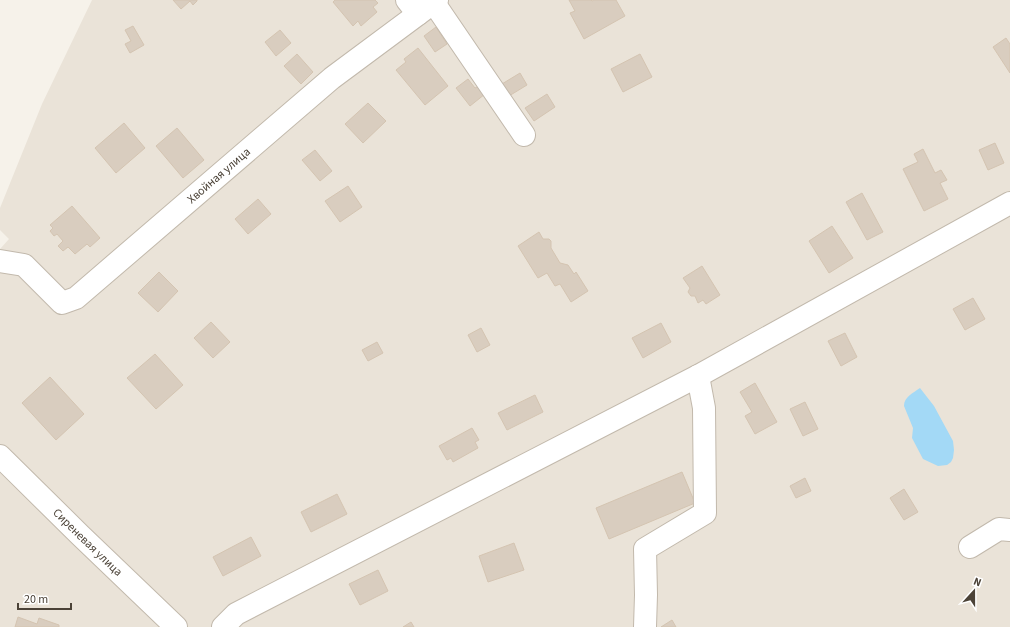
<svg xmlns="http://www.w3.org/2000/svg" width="1010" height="627" viewBox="0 0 1010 627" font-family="'Source Sans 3',sans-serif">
<rect width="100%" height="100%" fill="#f6f2ea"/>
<path fill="#eae3d8" d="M92,0h918v627h-1010v-378l9,-10 -9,-9v-22l42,-104z"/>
<path fill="#a3d9f6" d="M920,388l14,18 19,35 1,9 -1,8 -2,4 -4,3 -9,1 -15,-7 -11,-21 1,-10 -9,-22c0,-9 9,-13 16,-18z"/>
<path fill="#d9cdbf" stroke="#d4c4b1" d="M173,0h24v1l-4,4 -3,-4 -9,8z
M335,0h40l3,3 -5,4 4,5 -16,14 -3,-5 -5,5 -20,-24z
M569,0h22l1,1 2,-1h22l9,16 -41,23 -14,-26 5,-2z
M133,26l11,19 -14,8 -5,-9 6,-3 -6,-11z
M436,27l11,17 -12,8 -11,-16z
M280,30l11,13 -15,13 -11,-14z
M1006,38l4,6v29l-17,-26z
M418,48l30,38 -23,19 -29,-35 10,-8 -2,-3z
M297,54l16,18 -12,12 -17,-18z
M640,54l12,23 -29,15 -12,-23z
M520,73l7,12 -23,14 -7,-12z
M468,79l7,9 4,-2 6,8 -15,12 -14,-18z
M547,94l8,13 -21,14 -9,-13z
M368,103l18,18 -23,22 -18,-19z
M124,123l21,25 -29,25 -21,-25z
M177,128l27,32 -21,18 -27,-32z
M995,143l9,20 -16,7 -9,-20z
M923,149l12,24 6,-3 6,10 -7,3 8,16 -24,12 -21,-42 15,-7 -4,-8z
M315,150l17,21 -12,10 -18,-21z
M348,186l14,21 -22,15 -15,-21z
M862,193l21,39 -16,8 -21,-38z
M258,199l13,15 -23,20 -13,-15z
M72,206l28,32 -10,9 -3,-3 -12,10 -7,-7 -5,4 -5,-5 5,-5 -6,-7 -3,2 -4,-5 3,-3 -3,-3z
M832,226l21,32 -24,15 -20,-32z
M539,232l4,7h6l2,2v7l9,15 8,2 6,9 2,-2 12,19 -17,11 -11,-18 -5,2 -8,-13 -9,5 -20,-32z
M702,266l18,29 -14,9 -3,-4 -5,3 -3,-7h-4l-3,-4 2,-4 -7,-10z
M159,272l19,19 -20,21 -20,-19z
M973,298l12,21 -20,11 -12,-21z
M211,322l19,20 -17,16 -19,-20z
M661,323l10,19 -28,16 -11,-20z
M481,328l9,17 -13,7 -9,-17z
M845,333l12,24 -16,9 -13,-25z
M377,342l6,11 -15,8 -6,-11z
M155,354l28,31 -27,24 -29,-31z
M50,377l34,37 -28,26 -34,-37z
M755,383l22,39 -22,12 -10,-18 7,-4 -12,-20z
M535,395l8,17 -36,18 -9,-17z
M805,402l13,27 -15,7 -13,-27z
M472,428l7,12 -4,2 3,6 -25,14 -2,-4 -4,2 -8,-14z
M682,472l13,31 -86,36 -13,-31z
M805,478l6,13 -15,7 -6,-12z
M904,489l14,23 -14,8 -14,-22z
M337,494l10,20 -36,18 -10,-20z
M251,537l10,19 -38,20 -10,-19z
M514,543l10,27 -36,12 -9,-26z
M378,570l10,21 -28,14 -11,-21z
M18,617l19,7 2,-6 20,7v2h-44z
M672,620l4,7h-15z
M411,622l3,5h-11z"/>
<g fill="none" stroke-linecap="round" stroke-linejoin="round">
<g stroke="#c2b9ac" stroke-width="24">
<g id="minor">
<path d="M407,0l11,14"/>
<path d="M434,3l90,132"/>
<path id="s1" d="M0,261l24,4 38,38 14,-5 256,-220 105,-78"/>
<path id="s2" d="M0,456l80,79 96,92"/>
<path d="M970,547l29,-18 11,1"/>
<path d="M223,627l13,-13 462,-238 312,-173"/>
<path d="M645,627l1,-32 -1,-46 60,-36 -1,-105 -6,-32"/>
</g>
</g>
<use href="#minor" stroke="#fff" stroke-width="22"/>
</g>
<g text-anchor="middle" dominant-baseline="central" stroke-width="4" stroke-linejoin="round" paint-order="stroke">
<g font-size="12" fill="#4b4237" stroke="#fff">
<text stroke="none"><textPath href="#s1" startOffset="281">Хвойная улица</textPath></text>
<text stroke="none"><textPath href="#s2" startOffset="123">Сиреневая улица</textPath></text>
</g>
</g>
<g transform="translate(974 591) rotate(21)" stroke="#ffffff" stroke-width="3" paint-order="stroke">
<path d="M0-3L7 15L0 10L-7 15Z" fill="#4b4237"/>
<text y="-6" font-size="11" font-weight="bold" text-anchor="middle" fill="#4b4237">N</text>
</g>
<path d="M18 603v6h53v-6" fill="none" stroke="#4b4237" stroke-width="2"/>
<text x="24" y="603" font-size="12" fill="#4b4237" stroke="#ffffff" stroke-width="3" paint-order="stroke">20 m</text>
</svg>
